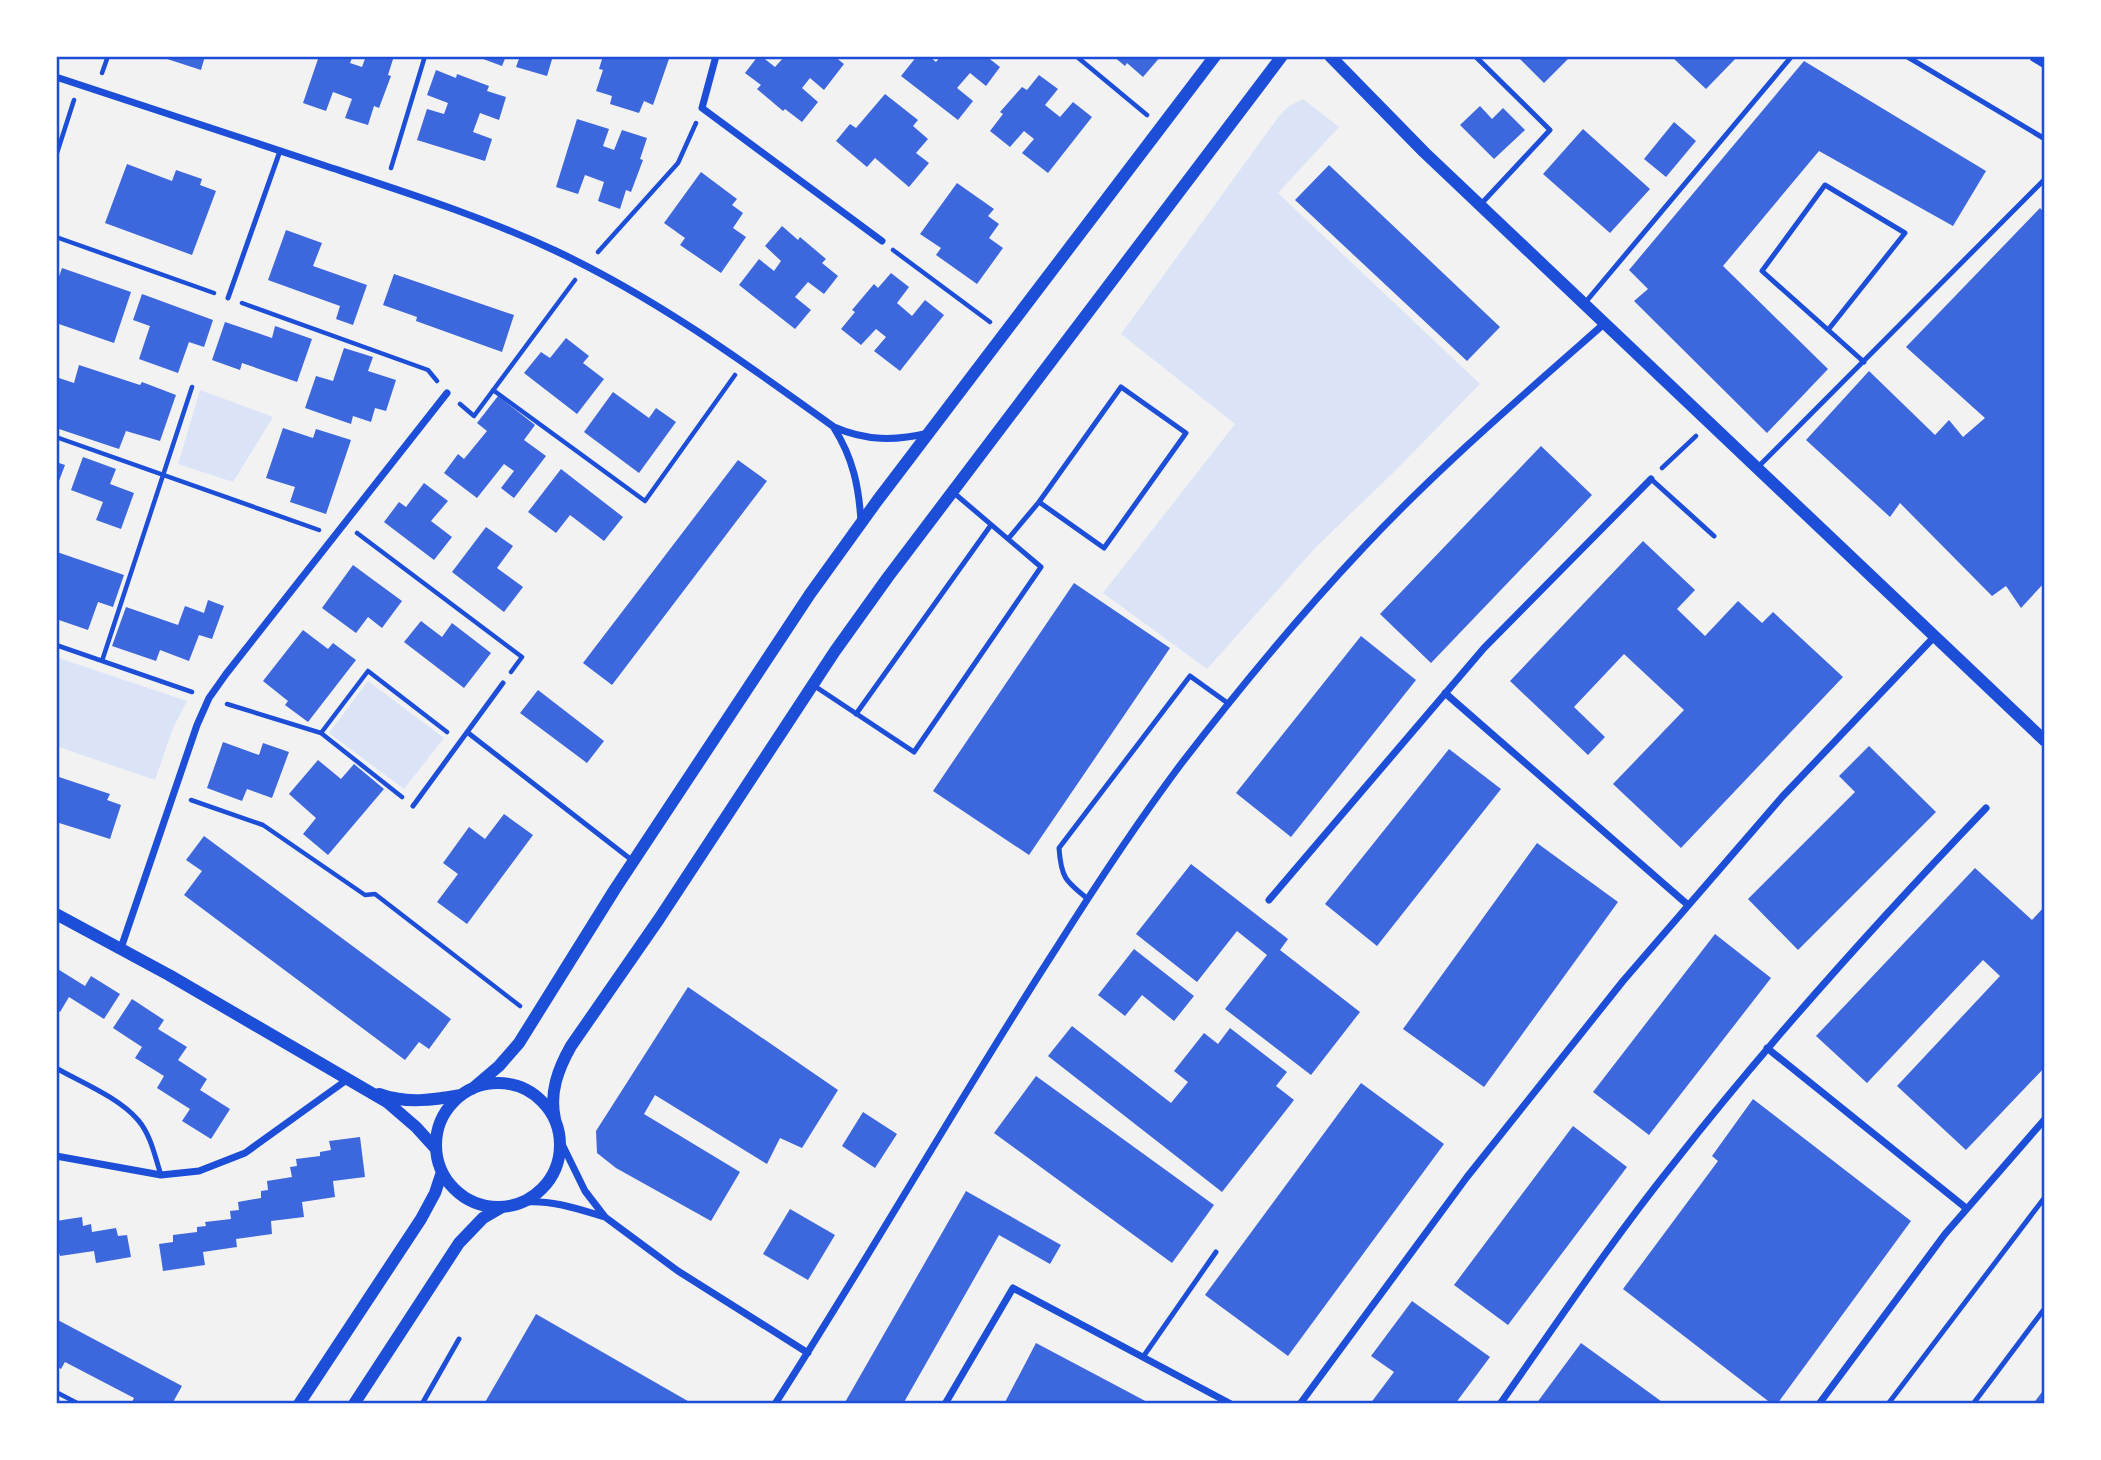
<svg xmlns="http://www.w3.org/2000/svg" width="2101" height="1460" viewBox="0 0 2101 1460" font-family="'PT Serif',serif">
<rect width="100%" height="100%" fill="#f2f2f2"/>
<path fill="#dbe4f7" d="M1303,99l36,28 -61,66 202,191 -84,86 -80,77 -109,122 -104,-76 132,-169 -114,-90 158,-218 10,-10z
M200,390l73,27 -40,65 -55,-18z
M56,657l131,44 -14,27 -18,52 -99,-34z
M368,681l76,57 -40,51 -75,-56z"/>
<path fill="#3d67dc" d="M158,56h47l-4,14z
M319,56h34l-3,7 12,4 4,-11h28l-6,19 3,1 -12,32 -5,-2 -6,19 -23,-7 7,-19 -19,-7 -7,19 -23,-8z
M475,56h31l-4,10z
M520,56h33l-6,20 -31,-9z
M603,56h67l-17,49 -9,-4 -5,12 -29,-9 2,-8 -16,-5 7,-21 -4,-1z
M758,56h3l14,11 10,-11h49l10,8 -20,26 -14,-12 -8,10 16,14 -16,20 -17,-13 -2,2 -26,-22 4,-4 -16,-12z
M917,56h12l7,6 5,-6h45l14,11 -14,19 -16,-13 -13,15 16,13 -15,19 -57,-44z
M1113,56h48l-18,21 -16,-14 -2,3z
M1517,56h54l-27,27z
M1671,56h67l-32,33z
M1804,61l182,110 -33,55 -134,-75 -96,115 105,103 -61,64 -133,-132 14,-12 -19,-19z
M436,70l20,8 1,-4 32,12 -2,5 19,6 -7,23 -19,-7 -7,19 19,7 -7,22 -68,-21 10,-31 17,5 4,-11 -21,-8z
M1039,75l19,14 -13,16 15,12 13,-15 19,15 -44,56 -26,-20 12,-14 -10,-8 -14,16 -20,-16 13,-17 -3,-2 22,-25 5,3z
M885,94l33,26 -5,6 15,13 -12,14 13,10 -20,24 -34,-29 -8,9 -31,-26 14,-17 6,4z
M1480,106l12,13 11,-11 22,22 -31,29 -34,-34z
M577,119l32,10 -6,17 11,4 8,-20 25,8 -7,21 3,1 -12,32 -5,-2 -6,19 -22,-8 6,-19 -19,-7 -7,19 -22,-7z
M1674,122l22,19 -30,36 -22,-18z
M1583,129l67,60 -40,44 -67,-59z
M127,164l45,17 4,-11 26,9 -2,6 16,6 -24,64 -87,-32z
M1329,165l171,162 -33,34 -172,-161z
M701,172l36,27 -5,6 11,8 -10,15 13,9 -25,36 -41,-28 5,-7 -21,-15z
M957,183l37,26 -6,7 11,8 -10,14 14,10 -26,36 -41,-29 5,-7 -21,-14z
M2040,208l5,5v369l-24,26 -15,-22 -14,10 -92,-93 -10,14 -84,-77 63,-69 66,64 14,-15 14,17 22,-19 -79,-71z
M782,226l16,14 2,-3 26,22 -4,4 16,13 -14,18 -16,-12 -13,15 16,13 -16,19 -56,-44 20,-26 15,12 7,-10 -16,-15z
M286,230l36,13 -9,23 54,19 -14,40 -17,-6 4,-13 -72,-26z
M62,268l69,24 -17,51 -58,-20v-38z
M891,273l18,14 -12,16 15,13 13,-16 19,15 -44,56 -26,-20 12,-14 -10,-8 -15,16 -20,-16 14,-17 -3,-2 22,-26 4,4z
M394,274l120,41 -12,37 -86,-31 1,-4 -34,-12z
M142,294l71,26 -9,27 -15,-5 -11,31 -39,-14 11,-33 -17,-6z
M225,322l47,16 3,-12 37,13 -15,43 -55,-19 -2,7 -28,-10z
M566,338l23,18 -6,7 21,16 -27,35 -53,-41 17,-21 9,6z
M344,348l29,9 -5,14 28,9 -10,31 -11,-3 -4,14 -18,-6 -2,8 -46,-16 11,-32 17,5z
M79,365l61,20 2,-3 34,13 -16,46 -34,-10 -7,18 -63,-21v-51l18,6z
M613,392l36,26 7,-10 20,14 -37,51 -55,-41z
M498,396l37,29 -11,15 22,16 -32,42 -13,-10 13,-17 -10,-7 -27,34 -33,-25 14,-19 6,5 23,-28 -10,-8z
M283,428l30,10 3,-9 35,11 -25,74 -36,-12 5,-15 -29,-9z
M1541,446l51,49 -161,168 -51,-49z
M83,457l33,12 -6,15 24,9 -13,36 -25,-9 7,-18 -32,-12z
M738,460l29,21 -155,204 -29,-22z
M56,462l9,3 -9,24z
M561,469l62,48 -19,24 -34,-26 -14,18 -28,-21z
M424,483l24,18 -17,20 21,16 -18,23 -50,-38 15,-20 7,5z
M486,527l27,19 -16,22 26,19 -19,25 -52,-40z
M1643,541l52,49 -18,19 28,27 33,-35 24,22 11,-11 70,65 -162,171 -68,-64 71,-74 -60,-56 -50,53 31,30 -17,18 -78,-74z
M57,552l67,23 -11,32 -15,-5 -10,28 -32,-11z
M353,565l49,36 -20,27 -14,-11 -12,16 -34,-25z
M1074,583l96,65 -141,207 -96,-64z
M208,600l16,6 -12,33 -13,-4 -10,26 -29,-11 -4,11 -44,-15 14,-39 52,18 7,-19 19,7z
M421,621l21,16 10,-14 39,30 -27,35 -60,-46z
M303,630l25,19 5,-6 23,17 -48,62 -23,-17 3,-4 -25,-20z
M1361,636l55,44 -125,157 -55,-44z
M538,690l66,51 -17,22 -67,-50z
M223,742l36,13 4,-12 26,9 -17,46 -25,-9 -5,12 -35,-13z
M1869,746l67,66 -138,138 -50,-51 107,-107 -16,-16z
M1449,749l52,40 -124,157 -52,-42z
M318,760l23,19 13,-15 30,25 -56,66 -25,-21 13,-16 -27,-24z
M56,776l54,18 -3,6 14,5 -11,34 -54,-17z
M504,814l29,21 -66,89 -30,-22 21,-28 -15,-11 26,-36 16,12z
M204,836l247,183 -22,30 -10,-7 -14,18 -221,-165 18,-24 -16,-11z
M1537,843l81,59 -134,185 -81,-58z
M1191,864l97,75 -8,11 80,62 -49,63 -86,-66 42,-54 -30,-24 -40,51 -61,-48z
M1975,868l57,52 13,-14v161l-79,83 -69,-64 103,-110 -17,-16 -116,123 -51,-47z
M1715,934l56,44 -122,157 -56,-43z
M1134,949l60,47 -20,25 -32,-26 -17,21 -27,-21z
M56,968l29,18 6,-10 29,18 -16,25 -35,-22 -9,15 -4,-3z
M688,987l150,103 -36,58 -22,-10 -13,26 -112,-69 -11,19 96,58 -29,49 -95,-53 -19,-15 -1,-22z
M132,999l32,21 -6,9 29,18 -9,13 29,19 -7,11 30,19 -19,30 -29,-18 8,-12 -33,-21 7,-12 -29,-18 7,-11 -29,-19z
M1072,1026l99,77 17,-21 -14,-11 30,-38 14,11 12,-16 57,44 -11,14 18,14 -72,92 -174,-136z
M1036,1076l178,129 -42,58 -178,-130z
M1361,1083l83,61 -156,212 -83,-61z
M1753,1099l158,122 -134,183h-5l-149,-115 95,-128 -6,-5z
M863,1112l34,22 -22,34 -33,-22z
M1573,1126l54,41 -119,158 -54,-40z
M360,1137l5,40 -32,4 2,16 -33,5 2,15 -33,4 1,13 -36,5 1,8 -34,5 2,13 -42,6 -4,-27 14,-2v-7l24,-3v-5l9,-1 -1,-4 26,-3 -1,-8 9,-1 -1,-8 23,-4v-7l7,-1 -1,-9 25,-4 -2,-10 7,-1 -1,-7 24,-3v-4l11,-2 -2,-9z
M966,1191l95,54 -11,19 -51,-29 -96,169h-59z
M790,1209l45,26 -27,45 -45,-26z
M82,1217l1,9 8,-2 1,8 24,-4 2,8 9,-1 4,22 -35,6 -2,-12 -34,5 -4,-14v-21z
M1412,1301l78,56 -35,47h-85l24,-32 -23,-16z
M536,1314l157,90h-209z
M56,1319l126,67 -10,18h-41l3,-6 -69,-36 -4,7 -5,-3z
M1036,1343l115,61h-147z
M1581,1343l84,61h-129z
M2045,1388v16h-12z"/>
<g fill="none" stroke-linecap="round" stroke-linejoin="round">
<path stroke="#1d4ed8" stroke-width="4.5" d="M1076,56l71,59
M102,73l6,-17
M56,156l18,-56
M391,168l34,-112
M56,237l158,56
M893,250l97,72
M598,252l80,-89 18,-40
M242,303l186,67 9,11
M493,390l152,111 90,-126
M460,404l14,12 101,-136
M56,437l263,93
M1662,468l34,-32
M357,533l165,124 -11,15
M56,645l136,47
M102,661l90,-274
M227,704l94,29 81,64
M321,733l47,-62 79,61
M191,800l72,25 102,70 10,-1 145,112
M56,1392l23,12"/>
<path stroke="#1d4ed8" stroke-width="5" d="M1475,56l75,74 -69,74
M1906,56l139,83
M228,298l52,-147
M1584,304l208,-248
M1828,330l77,-97 -80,-48 -63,86 102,91
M1757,468l288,-289
M1651,479l63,57
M1008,539l31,-37 82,-115 65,46 -82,115 -65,-46
M813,685l101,67 127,-185 -87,-74
M856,714l135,-189
M467,732l166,129
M413,806l90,-123
M1088,899c-23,-18 -27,-22 -29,-51l131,-172 39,28
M56,1068c26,15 62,29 82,52 13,15 17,37 23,55
M1143,1357l73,-105
M422,1404l37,-65
M1888,1404l157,-207
M1973,1404l72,-96"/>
<path stroke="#1d4ed8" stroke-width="7" d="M716,56l-14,52 180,133
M56,77c89,29 178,59 267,88 79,26 158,51 233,86 100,47 189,112 278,176 32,14 61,14 95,6
M834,428c19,30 25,59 27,94
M1445,693l243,212
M1269,900l215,-252 167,-169
M121,948l76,-223 12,-27 17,-24 221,-281
M1767,1048l199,160
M561,1142l24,49 20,26 73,54 130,82
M56,1156l105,19 38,-4 46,-18 103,-74
M525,1202c28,-2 53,7 80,15
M775,1404c97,-151 185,-307 282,-457 39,-62 80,-124 124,-183 57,-74 117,-147 182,-216 75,-80 159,-152 242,-225
M945,1404l68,-116 218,116
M1300,1404l167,-227 156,-196 159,-184 153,-161
M1500,1404c57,-81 112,-164 174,-241 97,-124 203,-241 312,-355
M1819,1404l126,-170 100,-115"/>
<path stroke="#1d4ed8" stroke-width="12" d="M1330,56l94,96 621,589
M2035,56l10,6
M56,914l113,61 218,127 29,25 20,22
M436 1145a62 62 0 1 1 124 0a62 62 0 1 1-124 0Z
M472,1089l27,-23 20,-23 96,-154 195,-295 67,-93 338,-445
M379,1094c27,10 55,6 82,1
M555,1119c-6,-26 3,-50 16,-73l88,-127 176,-268 53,-74 394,-521
M299,1404l122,-185 14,-26 7,-21
M354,1404l105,-161 24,-25 19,-11"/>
</g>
<rect width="2101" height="1460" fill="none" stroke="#ffffff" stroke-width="116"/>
<rect x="58" y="58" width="1985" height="1344" fill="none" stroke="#1d4ed8" stroke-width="2.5"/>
</svg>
